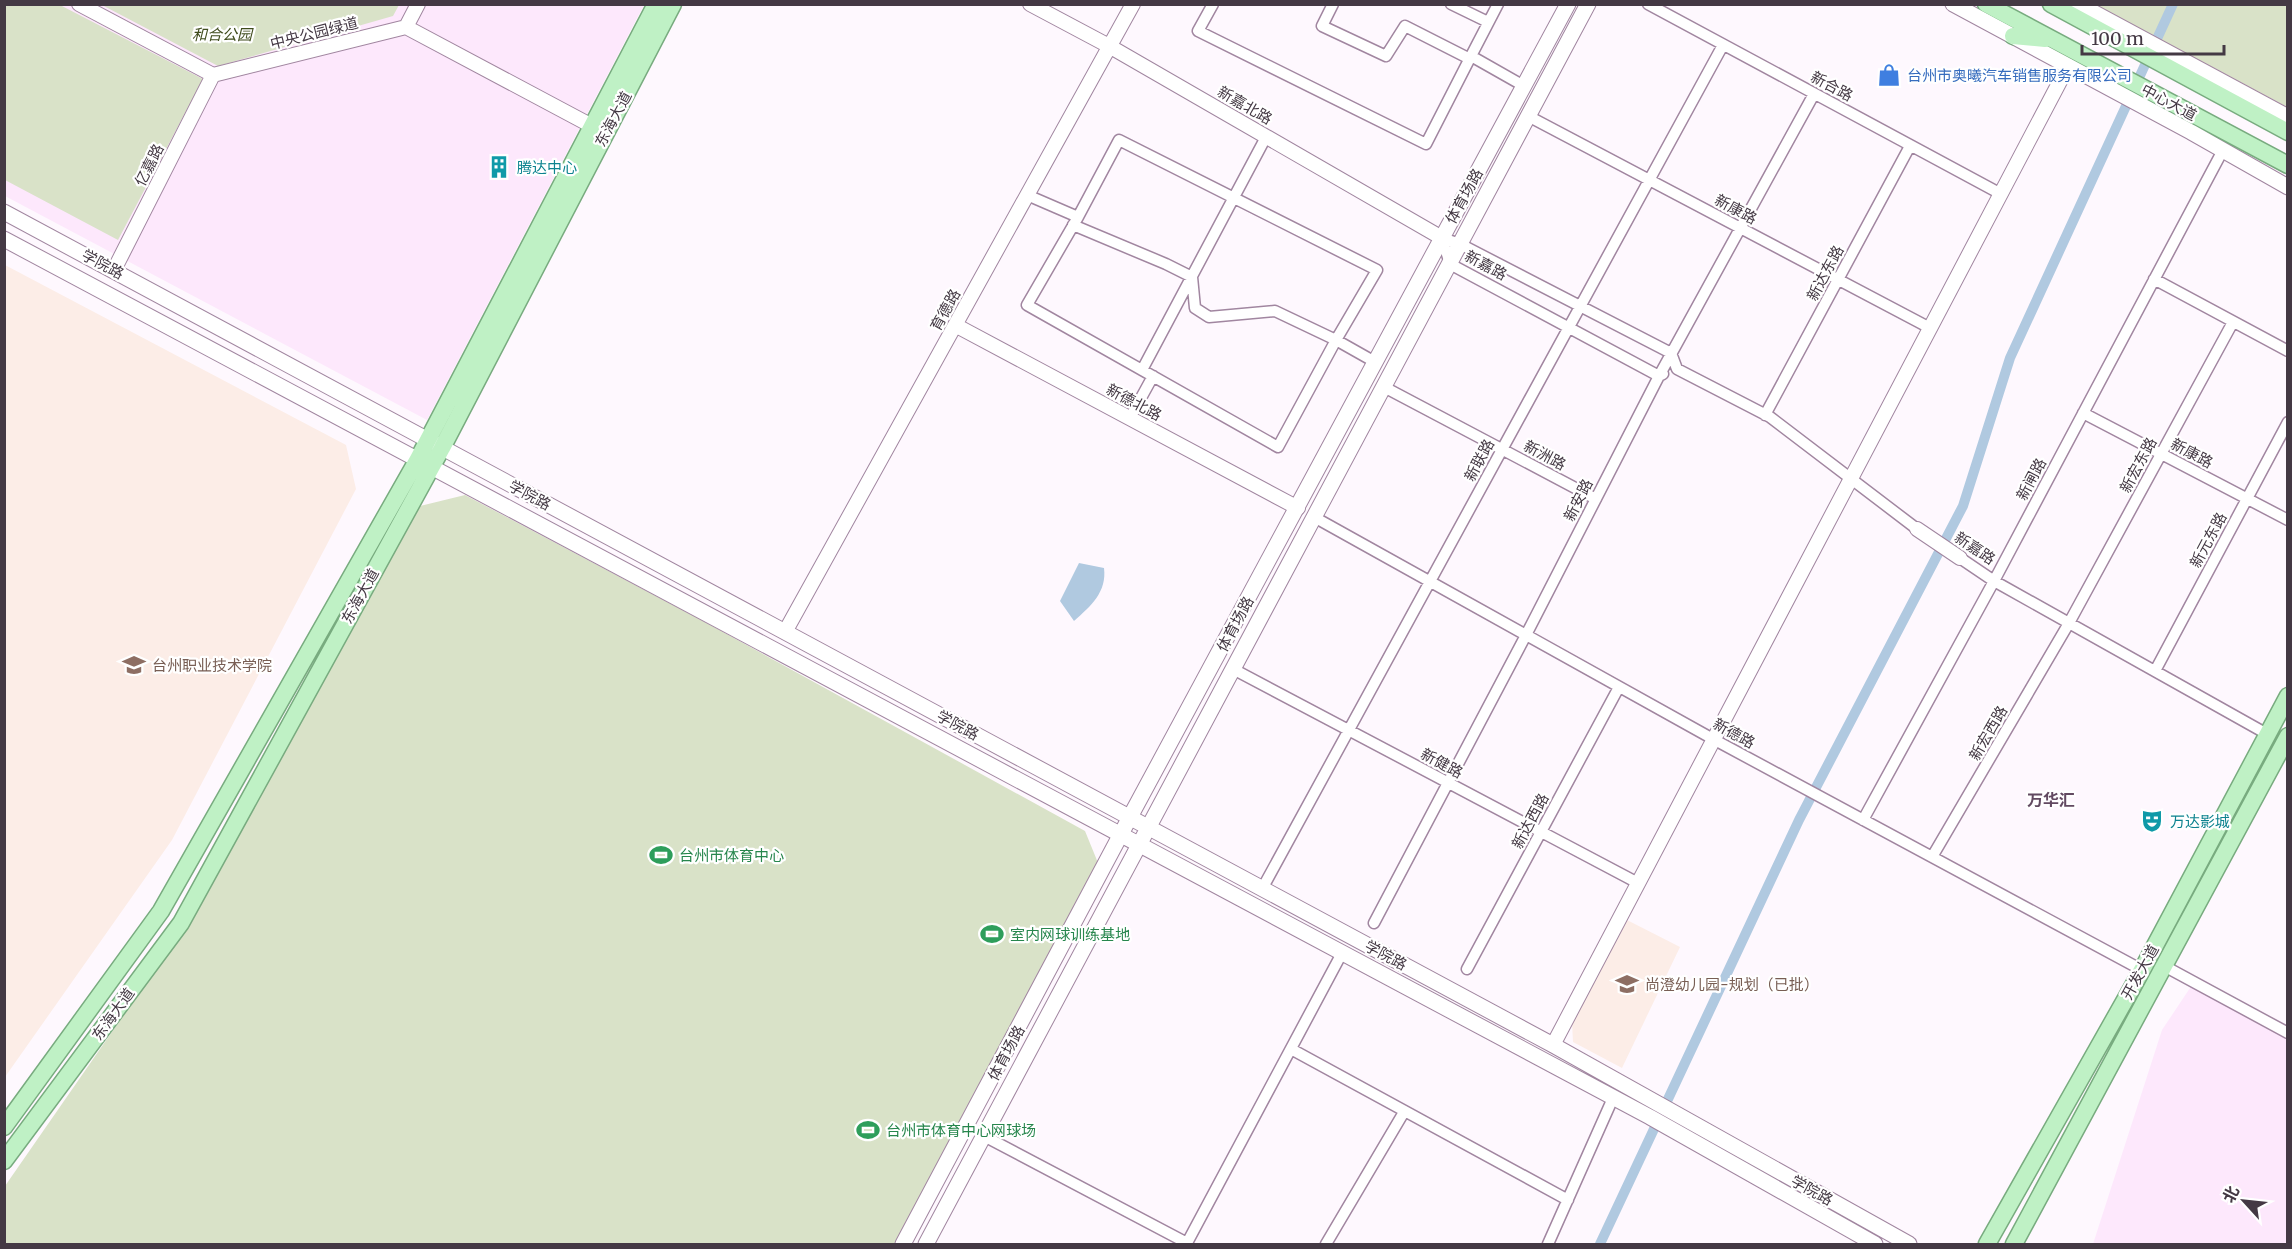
<svg xmlns="http://www.w3.org/2000/svg" width="2292" height="1249" viewBox="0 0 2292 1249" font-family="Merriweather,'Noto Sans SC',serif">
<rect width="100%" height="100%" fill="#fef8fe"/>
<path fill="#fde8fc" d="M4,5h640l-217,415 -422,-224z
M2192,985l95,52v207h-194l69,-214z"/>
<path fill="#fcede7" d="M5,265l341,180 10,44 -184,351 -167,237z
M1627,920l53,27 -58,121 -49,-26 -1,-20z"/>
<path fill="#d9e2c8" d="M5,5h55l143,74 -85,161 -113,-60z
M102,5h297l-6,11 -175,50z
M2096,5h191v102z
M465,495l238,126 382,210 20,49 -199,364h-901v-58l195,-281 216,-398z"/>
<path fill="#b0c9e0" d="M1079,563l25,5c3,24 -13,38 -30,53l-14,-20z"/>
<g fill="none" stroke-linecap="round" stroke-linejoin="round">
<path stroke="#b0c9e0" stroke-width="10" d="M1600,1244l199,-424 164,-314 47,-148 163,-354"/>
<g stroke="#a186a0" stroke-width="13">
<path id="minor" d="M1213,4l-15,27 228,113 45,-88 53,30
M1333,4l-11,22 64,30 19,-30 65,33
M1451,4l37,18
M1648,4l353,190
M1471,56l27,-52
M1528,116l402,212
M1027,195l51,22 -51,88 251,142 58,-107 39,22
M1073,225l93,39 26,13 3,31 14,9 66,-6 61,29 41,-70 -258,-130 -41,77
M1442,238l18,6 211,109 6,16 93,48 147,112
M1442,238l8,26 209,112 4,-2
M2154,279l134,72
M1142,370l124,-233
M1384,387l212,112
M2083,413l205,107
M1765,415l145,-269
M1130,418l23,-42
M1314,517l399,222 429,231
M1960,558l34,23 273,153
M1233,669l405,214
M2155,671l133,-249
M1863,820l131,-239 229,-431
M1932,857l137,-234 164,-301
M1262,889l461,-844
M1374,923l152,-288 133,-259 155,-282
M2166,967l122,66
M1467,969l152,-282
M1291,1049l277,151
M984,1136l203,107 155,-290
M1326,1244l78,-132
M1548,1244l65,-146"/>
</g>
<g stroke="#a186a0" stroke-width="16">
<path id="tertiary" d="M79,4l134,71 193,-48 12,-23
M1030,4l79,42 333,192
M406,27l186,99
M114,270l99,-195
M955,325l343,183
M1917,529l43,29
M785,632l348,-628
M1553,1045l515,-979"/>
</g>
<g stroke="#a186a0" stroke-width="17">
<path id="secondary" d="M1953,4l238,128 97,55
M2078,4l210,113
M4,212l1549,833 356,199
M4,239l1646,878 225,127
M903,1244l227,-427 438,-813
M926,1244l662,-1240"/>
</g>
<g stroke="#78ab7f" stroke-width="19">
<path id="primary" d="M1986,4l302,161
M2051,4l237,128
M2013,36l32,3
M4,1127l157,-216 257,-452 238,-455
M4,1161l177,-238 261,-475 231,-444
M1987,1244l155,-274 146,-274
M2014,1244l274,-508"/>
</g>
<use href="#minor" stroke="#fff" stroke-width="10"/>
<use href="#tertiary" stroke="#fff" stroke-width="14"/>
<use href="#secondary" stroke="#fff" stroke-width="15"/>
<use href="#primary" stroke="#bff1c5" stroke-width="16"/>
</g>
<defs>
<g id="shop-bare" transform="scale(1.8)"><path d="M-5-2.5h2.3a2.7 3.5 0 0 1 5.4 0H5L5.5 6h-11ZM-1.5-2.5h3a1.5 2.3 0 0 0-3 0Z" fill="#3f7fe0" stroke="#fff" stroke-width="2.5" paint-order="stroke"/></g>
<g id="building-bare" transform="scale(1.8)"><path d="M-4-6H4V6H1V3H-1V6H-4ZM-2.5-4.3h1.7v1.8h-1.7ZM.8-4.3h1.7v1.8H.8ZM-2.5-1h1.7V.8h-1.7ZM.8-1h1.7V.8H.8Z" fill="#0f9aa8" stroke="#fff" stroke-width="2.5" paint-order="stroke"/></g>
<g id="university-bare" transform="scale(1.8)"><path d="M0-5L7-2L0 1L-7-2ZM-4 1L0 2.5L4 1V4Q0 6-4 4Z" fill="#8d6e63" stroke="#fff" stroke-width="2.5" paint-order="stroke"/></g>
<g id="theatre-bare" transform="scale(1.8)"><path d="M-5-5.5Q0-4 5-5.5V0Q5 5 0 6Q-5 5-5 0ZM-3.3-2.5H-1v1.5H-3.3ZM1-2.5H3.3v1.5H1ZM-2.8 1Q0 5.5 2.8 1Z" fill="#0f9aa8" stroke="#fff" stroke-width="2.5" paint-order="stroke"/></g>
<g id="stadium-bare" transform="scale(1.8)"><path d="M0-5a6.5 5 0 1 0 0 10a6.5 5 0 1 0 0-10ZM-3.5-1.8h7v3.6h-7Z" fill="#2e9e5b" stroke="#fff" stroke-width="2.5" paint-order="stroke"/></g>
<g id="school-bare" transform="scale(1.8)"><path d="M0-5L7-2L0 1L-7-2ZM-4 1L0 2.5L4 1V4Q0 6-4 4Z" fill="#8d6e63" stroke="#fff" stroke-width="2.5" paint-order="stroke"/></g>
</defs>
<g fill-rule="evenodd">
<use href="#shop-bare" x="1889" y="75"/>
<use href="#building-bare" x="499" y="167"/>
<use href="#university-bare" x="134" y="665"/>
<use href="#theatre-bare" x="2152" y="821"/>
<use href="#stadium-bare" x="661" y="855"/>
<use href="#stadium-bare" x="992" y="934"/>
<use href="#school-bare" x="1627" y="984"/>
<use href="#stadium-bare" x="868" y="1130"/>
</g>
<g text-anchor="middle" dominant-baseline="central" stroke-width="4.5" stroke-linejoin="round" paint-order="stroke">
<g font-size="15" fill="#443944" stroke="#fff">
<text transform="translate(314 33) rotate(-14)">中央公园绿道</text>
<text transform="translate(1832 86) rotate(28)">新合路</text>
<text transform="translate(2169 102) rotate(28)">中心大道</text>
<text transform="translate(1245 105) rotate(30)">新嘉北路</text>
<text transform="translate(613 119) rotate(-62)">东海大道</text>
<text transform="translate(149 165) rotate(-63)">亿嘉路</text>
<text transform="translate(1464 196) rotate(-61)">体育场路</text>
<text transform="translate(1736 209) rotate(28)">新康路</text>
<text transform="translate(103 264) rotate(28)">学院路</text>
<text transform="translate(1486 265) rotate(28)">新嘉路</text>
<text transform="translate(1825 273) rotate(-62)">新达东路</text>
<text transform="translate(945 310) rotate(-61)">育德路</text>
<text transform="translate(1134 402) rotate(28)">新德北路</text>
<text transform="translate(2192 453) rotate(28)">新康路</text>
<text transform="translate(1545 455) rotate(28)">新洲路</text>
<text transform="translate(1479 460) rotate(-62)">新联路</text>
<text transform="translate(2138 465) rotate(-62)">新宏东路</text>
<text transform="translate(2031 479) rotate(-62)">新闸路</text>
<text transform="translate(530 495) rotate(28)">学院路</text>
<text transform="translate(1578 500) rotate(-63)">新安路</text>
<text transform="translate(2208 540) rotate(-62)">新元东路</text>
<text transform="translate(1975 548) rotate(34)">新嘉路</text>
<text transform="translate(360 596) rotate(-61)">东海大道</text>
<text transform="translate(1235 624) rotate(-62)">体育场路</text>
<text transform="translate(958 725) rotate(28)">学院路</text>
<text transform="translate(1734 733) rotate(29)">新德路</text>
<text transform="translate(1988 733) rotate(-60)">新宏西路</text>
<text transform="translate(1442 763) rotate(28)">新健路</text>
<text transform="translate(1530 821) rotate(-62)">新达西路</text>
<text transform="translate(1386 955) rotate(28)">学院路</text>
<text transform="translate(2140 972) rotate(-61)">开发大道</text>
<text transform="translate(113 1014) rotate(-54)">东海大道</text>
<text transform="translate(1006 1053) rotate(-62)">体育场路</text>
<text transform="translate(1812 1190) rotate(29)">学院路</text>
</g>
<g font-size="15" font-style="italic" fill="#404d1e" stroke="#fff">
<text x="222" y="34">和合公园</text>
</g>
<g font-size="15" fill="#366cbe" stroke="#fff" text-anchor="start">
<text x="1907" y="75">台州市奥曦汽车销售服务有限公司</text>
</g>
<g font-size="15" fill="#0d838f" stroke="#fff" text-anchor="start">
<text x="517" y="167">腾达中心</text>
<text x="2170" y="821">万达影城</text>
</g>
<g font-size="15" fill="#785e54" stroke="#fff" text-anchor="start">
<text x="152" y="665">台州职业技术学院</text>
<text x="1645" y="984">尚澄幼儿园-规划（已批）</text>
</g>
<g font-size="15" fill="#27864d" stroke="#fff" text-anchor="start">
<text x="679" y="855">台州市体育中心</text>
<text x="1010" y="934">室内网球训练基地</text>
<text x="886" y="1130">台州市体育中心网球场</text>
</g>
<g font-size="16" font-weight="bold" fill="#624a61" stroke="#fff">
<text x="2051" y="800">万华汇</text>
</g>
</g>
<rect width="2292" height="1249" fill="none" stroke="#443944" stroke-width="12"/>
<g transform="translate(2244 1201) rotate(297)" stroke="#ffffff" stroke-width="4.5" paint-order="stroke">
<path d="M0-4.5L10 22L0 15L-10 22Z" fill="#443944"/>
<text y="-9" font-size="16" font-weight="bold" text-anchor="middle" fill="#443944">北</text>
</g>
<path d="M2082 45v9h142v-9" fill="none" stroke="#443944" stroke-width="3"/>
<text x="2091" y="45" font-size="18" fill="#443944" stroke="#ffffff" stroke-width="4.5" paint-order="stroke">100 m</text>
</svg>
